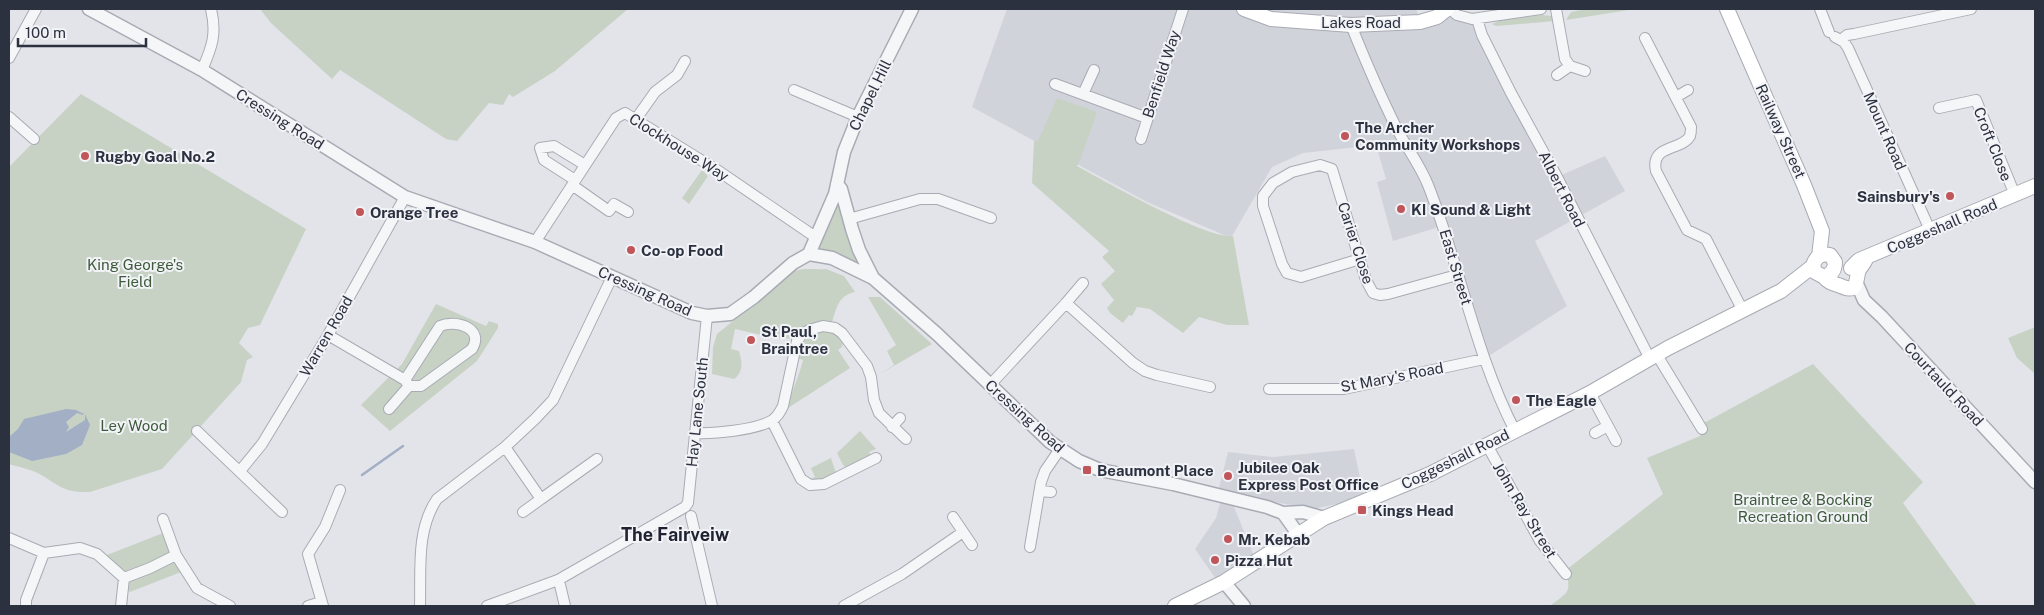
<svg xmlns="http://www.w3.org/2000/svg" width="2044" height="615" viewBox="0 0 2044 615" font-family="'Public Sans',sans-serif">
<rect width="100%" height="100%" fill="#e3e4e9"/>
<path fill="#d1d3db" d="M1007,9h409l5,13 26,-13 25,10 85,158 48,-21 20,35 -90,50 32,65 -83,53 -45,-132 -46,14 -16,-59 9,-3 -10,-34 -73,8 -31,14 -41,71 -84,-36 -175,-95z
M1354,449l10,49 -50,11 -56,-10 -24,8 20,49 -38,23 -21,-30 21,-31 8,-29 -5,-1 9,-36 45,5z"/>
<path fill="#c7d2c5" d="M260,9h368l-73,62 -42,26 -4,-3 -6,11 -14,-2 -32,38 -11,-2 -106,-69 -8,9 -61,-56z
M1586,9h49l-69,11 5,-8z
M1542,15l10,1 3,5 -59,5 -4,-2 9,-4z
M81,94l225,135 -46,96 -12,3 -9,15 14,14 -6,3 -6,22 -79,87 -72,23c-23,1 -30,-5 -47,-16 -9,-6 -24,-9 -34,-12v-297z
M1057,98l40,14 -16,46 -4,8c27,15 131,74 156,70l16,89h-22l-28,-8 -16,16 -33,-24 -13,-2 -5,9 -3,-1 -6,8 -13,-10 -3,-5 7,-8 -13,-16 14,-13 -13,-14 7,-6 -77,-68 2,-42h4z
M702,170l6,6 -19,28 -7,-6z
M840,202l24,67 -29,-16 -17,-5 17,-41z
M826,269l18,7 11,16c-17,4 -18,15 -23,30 -13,-1 -24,10 -35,15 -13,5 -48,-5 -62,-8l-4,20 8,2c3,11 5,20 -5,28l-22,-5 1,-27 4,-13 16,-13 -1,-5 6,-4 14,-4c9,-14 28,-35 46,-38 8,-2 19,0 28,-1z
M868,297h12l52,47 -54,31 16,-10 -7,-14 9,-6z
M436,304l50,22 3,-5 9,3v4l-21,33 -87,70 -29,-26 41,-41z
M2035,327v47l-18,-16 -9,-20z
M824,331l13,3 6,8 -1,5 -4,3 12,18 -62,40c3,-17 11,-31 15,-48l-6,-2c4,-17 10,-22 27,-27z
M1813,364l110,118 -20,21 74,103h-427c19,-15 21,-12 16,-36l97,-76 -16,-36 53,-22 4,-13z
M860,431l16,18 -7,3 3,5 -25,11 -4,-3 -6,-12z
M831,458l5,15 -16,9 -11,-2 6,-3 -4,-9z
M163,533l18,39 -51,20 -23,-37z"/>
<path fill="#a2afc5" d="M66,409l10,1 8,4 -1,1 -6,-2 -11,9 3,5 -3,5 19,-12v-6l5,11 -8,20 -16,9 -34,7 -23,-9v-15l9,-8 6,-10z"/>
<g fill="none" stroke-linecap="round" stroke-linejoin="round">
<path stroke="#a2afc5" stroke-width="2.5" d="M362,475l41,-29"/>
<g stroke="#a8abb3" stroke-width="12">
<path id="minor" d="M1450,9l7,6 15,4 69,-10
M1556,9l9,50 5,7 15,5
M1820,9l9,23
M1477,19l5,16 29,58 46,84 93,182
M1351,25c14,35 29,70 46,104 9,18 23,36 31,56 32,81 47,168 87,246
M1835,37l9,5 4,6 82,182
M1645,38l46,89c0,3 0,6 -1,9 -8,15 -40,8 -34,35l31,59 19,9 36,70
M1841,40l6,-5 7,-1 117,-25
M9,58l27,-49
M202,70c10,-23 15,-36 9,-61
M1557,75l13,-9
M1055,84l92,34
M794,90l64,27
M1083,94l11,-24
M1676,97l12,-7
M1939,108l37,-8 39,95
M9,117l25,22
M636,119l19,-27 22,-17 8,-14
M1141,139l42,-130
M575,180l-31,-20 -4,-12 14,-2 31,19
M572,185l37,26 5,-7 14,8
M849,219l71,-20h18l53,19
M535,242l81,-124 9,-5 92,57 94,64 5,1
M1360,259l-59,18 -14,-4 -5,-9 -19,-58v-10l10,-13 19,-11 28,-7 12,4 34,111 7,13 7,2 8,-1 69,-19
M1066,303l17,-20
M328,335l77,45 4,6h12l51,-37c13,-21 -17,-30 -32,-23l-35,54
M1657,355l45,74
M990,385l76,-82 67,60 12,8 12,4 53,12
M1269,389h75l140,-30
M1590,393l26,48
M389,409l20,-23
M772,421l29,58 9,6 14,-1 52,-26
M892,427l8,-9
M197,431l85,81
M695,433c19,1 59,-3 76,-12 6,-3 9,-9 12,-15l14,-65 5,-7 7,-4 14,-4 12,2 7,5 25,33 4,11 3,23 5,13 27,26
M1595,433l13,-7
M1487,445l53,96 26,33
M505,447l36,52 56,-40
M240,471l22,-27 66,-109 77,-138
M1040,491l11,1
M523,512l18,-13
M691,516l21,90
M953,517l19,28
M163,519l13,36 21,33 33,18
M9,538l35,15
M1030,547l11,-65 4,-11 15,-22
M44,553l36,-5 17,6 27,24 -3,28
M124,578l26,-10 26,-13
M560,585l5,21
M26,606v-6l18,-47
M308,606l13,-4
M323,606l-15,-52 17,-27 15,-37
M420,606c1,-36 -4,-76 17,-107l68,-52 30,-28 18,-19 59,-123
M487,606l71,-26 127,-73 3,-4 19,-187
M844,606l58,-32 61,-42"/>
</g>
<g stroke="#a8abb3" stroke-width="15">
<path id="tertiary" d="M89,9l113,61 203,127 130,45 157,71 15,3 23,-2 24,-17 39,-34 16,-9 23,4 41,20 64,56 113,108 29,19 21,9 73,14 94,23 16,6 15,21
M837,184l4,5 11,40 7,21 14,28
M809,254l26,-60 9,-42 14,-35 54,-108
M1857,284l7,16 18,17 153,165
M1283,513l20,-1 21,6
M1224,582l20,24"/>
</g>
<g stroke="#a8abb3" stroke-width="16">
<path id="secondary" d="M1244,9l27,10 80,6 69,-3 17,-5 10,-8
M1727,9l77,176 18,46 -3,25
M1851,268l8,-8 176,-74
M1824,277c4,5 8,6 14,8 17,7 17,4 20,-12 1,-5 6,-9 8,-14
M1175,606l49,-24 100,-64 106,-44 160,-81 78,-45 113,-57 32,-25c2,-9 8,-13 17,-11l5,7c0,8 -4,13 -11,15l-9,-5 -2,-6"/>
</g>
<use href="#minor" stroke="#f5f6f8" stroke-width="10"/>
<use href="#tertiary" stroke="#f5f6f8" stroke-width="12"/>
<use href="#secondary" stroke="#fff" stroke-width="14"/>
</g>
<g fill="#c0555a" stroke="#f2f3f7" stroke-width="2">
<circle cx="1345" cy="136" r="5"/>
<circle cx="85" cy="156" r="5"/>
<circle cx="1950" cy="196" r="5"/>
<circle cx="1401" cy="209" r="5"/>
<circle cx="360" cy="212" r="5"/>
<circle cx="631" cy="250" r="5"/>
<circle cx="751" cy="340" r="5"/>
<circle cx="1516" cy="400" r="5"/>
<rect x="1082" y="465" width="10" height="10" rx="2.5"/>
<circle cx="1228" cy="476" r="5"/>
<rect x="1357" y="505" width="10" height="10" rx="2.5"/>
<circle cx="1228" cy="539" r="5"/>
<circle cx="1215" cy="560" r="5"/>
</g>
<g text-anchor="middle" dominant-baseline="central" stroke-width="4" stroke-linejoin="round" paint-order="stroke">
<g font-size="15" fill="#2c3140" stroke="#f2f3f7">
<text x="1361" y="22">Lakes Road</text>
<text transform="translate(1161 74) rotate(-72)">Benfield Way</text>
<text transform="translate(870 95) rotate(-64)">Chapel Hill</text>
<text transform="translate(280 119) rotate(32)">Cressing Road</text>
<text transform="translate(1781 131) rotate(66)">Railway Street</text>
<text transform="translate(1885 131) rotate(66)">Mount Road</text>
<text transform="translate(1993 144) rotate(68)">Croft Close</text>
<text transform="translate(679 147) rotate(32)">Clockhouse Way</text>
<text transform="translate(1562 189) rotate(63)">Albert Road</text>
<text transform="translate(1942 226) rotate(-23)">Coggeshall Road</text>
<text transform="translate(1356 243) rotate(72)">Carier Close</text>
<text transform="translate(1456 267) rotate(73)">East Street</text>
<text transform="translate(645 291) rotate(24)">Cressing Road</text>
<text transform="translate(326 336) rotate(-60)">Warren Road</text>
<text transform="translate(1392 377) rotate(-11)">St Mary's Road</text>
<text transform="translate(1944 384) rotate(47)">Courtauld Road</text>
<text transform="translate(697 412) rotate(-84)">Hay Lane South</text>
<text transform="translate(1025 416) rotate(42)">Cressing Road</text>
<text transform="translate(1455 459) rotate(-26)">Coggeshall Road</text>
<text transform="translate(1525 510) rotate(59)">John Ray Street</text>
</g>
<g font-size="15" font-weight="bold" fill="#2c3140" stroke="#f2f3f7" text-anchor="start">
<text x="1355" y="127">The Archer<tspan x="1355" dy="17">Community Workshops</tspan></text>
<text x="95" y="156">Rugby Goal No.2</text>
<text x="1940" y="196" text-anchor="end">Sainsbury's</text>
<text x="1411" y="209">KI Sound &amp; Light</text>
<text x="370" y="212">Orange Tree</text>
<text x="641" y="250">Co-op Food</text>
<text x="761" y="331">St Paul,<tspan x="761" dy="17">Braintree</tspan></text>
<text x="1526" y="400">The Eagle</text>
<text x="1238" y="467">Jubilee Oak<tspan x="1238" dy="17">Express Post Office</tspan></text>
<text x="1097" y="470">Beaumont Place</text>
<text x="1372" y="510">Kings Head</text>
<text x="1238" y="539">Mr. Kebab</text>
<text x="1225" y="560">Pizza Hut</text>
</g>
<g font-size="15" fill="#3e5a3b" stroke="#f2f3f7">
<text x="135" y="264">King George's<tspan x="135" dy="17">Field</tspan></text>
<text x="134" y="425">Ley Wood</text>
<text x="1803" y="499">Braintree &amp; Bocking<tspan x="1803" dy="17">Recreation Ground</tspan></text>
</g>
<g font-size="18" font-weight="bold" fill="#1e2231" stroke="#f2f3f7">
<text x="675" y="534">The Fairveiw</text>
</g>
</g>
<rect width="2044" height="615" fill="none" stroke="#2c3140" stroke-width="20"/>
<path d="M18 38v8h128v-8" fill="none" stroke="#2c3140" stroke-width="2.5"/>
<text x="25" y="38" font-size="15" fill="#2c3140" stroke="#f2f3f7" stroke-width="4" paint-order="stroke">100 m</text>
</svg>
